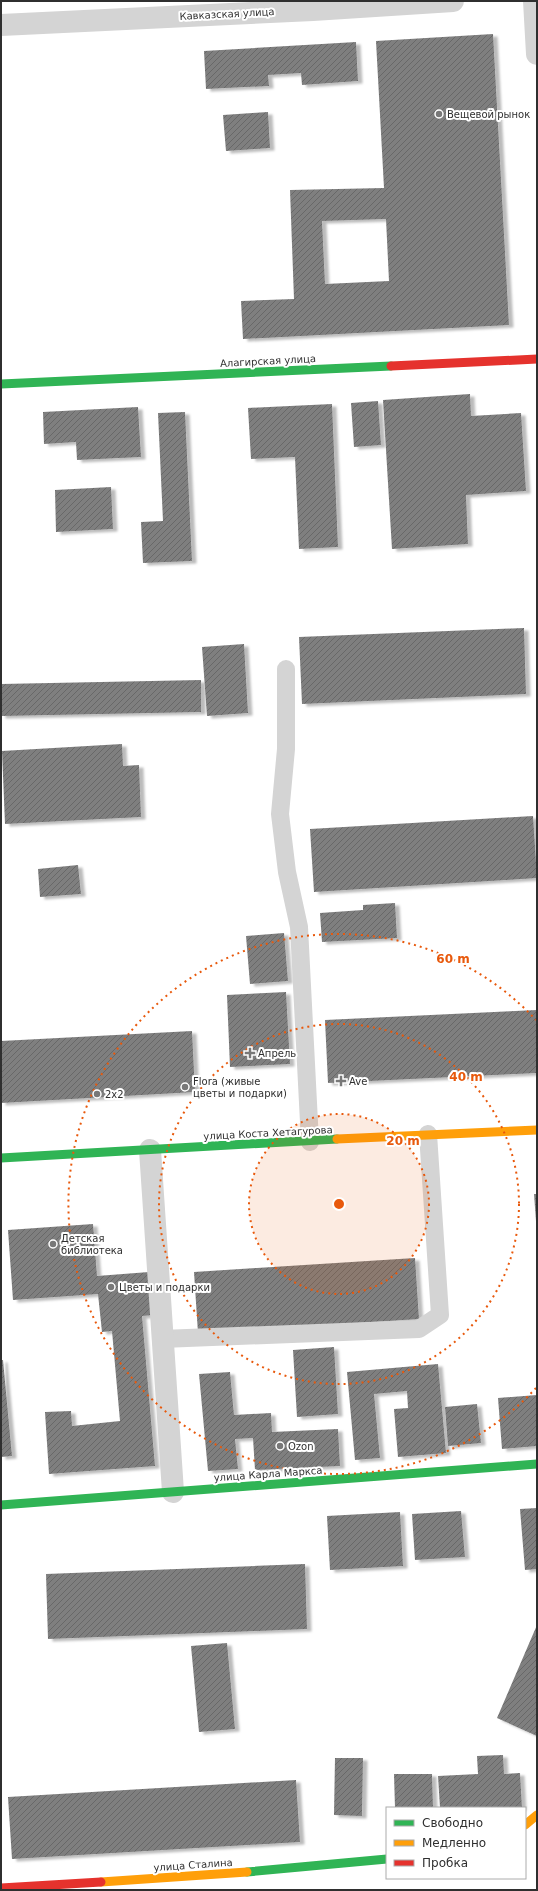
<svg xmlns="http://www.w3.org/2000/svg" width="538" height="1891" viewBox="0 0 538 1891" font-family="'DejaVu Sans',sans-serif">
<defs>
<pattern id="building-hatch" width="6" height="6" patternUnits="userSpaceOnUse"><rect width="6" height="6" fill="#7f7f7f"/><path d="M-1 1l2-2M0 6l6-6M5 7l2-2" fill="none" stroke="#686868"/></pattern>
<filter id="shadow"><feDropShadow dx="4.5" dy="2.5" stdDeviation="1" flood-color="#0004"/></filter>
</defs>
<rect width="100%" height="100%" fill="#fff"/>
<path fill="url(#building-hatch)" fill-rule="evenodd" filter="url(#shadow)" d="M493,34l16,291 -266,14 -2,-38 53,-2 -4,-109 94,-2 -8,-147zM386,219l3,62 -64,3 -3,-63z
M356,42l2,39 -56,4 -1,-12 -33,2 1,11 -63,3 -2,-38z
M268,112l2,36 -44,3 -3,-36z
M470,394l1,22 50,-3 5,78 -60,4 2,49 -76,5 -9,-149z
M378,401l3,44 -27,2 -3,-44z
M332,404l6,143 -39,2 -4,-92 -44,2 -3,-51z
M138,407l3,50 -64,3 -1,-18 -32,2 -1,-32z
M185,412l7,149 -49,2 -2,-41 22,-1 -5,-108z
M111,487l2,42 -57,3 -1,-42z
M524,628l2,66 -224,10 -3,-67z
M244,644l4,69 -41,3 -5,-69z
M201,680v32l-200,4v-32z
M122,744l1,22 16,-1 2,52 -136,7 -3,-73z
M533,816l4,62 -223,14 -4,-63z
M78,865l3,29 -41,3 -2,-28z
M395,903l2,35 -75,4 -2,-29 43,-3v-5z
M284,933l4,48 -38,3 -4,-48z
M286,992l4,72 -60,3 -3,-72z
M537,1010v63l-209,10 -3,-63z
M192,1031l3,61 -194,11v-62z
M534,1194h3v27h-1z
M93,1224l4,52 52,-4 4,43 -11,1 13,150 -106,8 -4,-62 26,-1 1,15 48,-5 -8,-90 -10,1 -4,-38 -85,6 -5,-70z
M415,1258l4,61 -221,14 -4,-61z
M334,1347l4,67 -41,3 -4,-67z
M1,1360h2l9,96 -11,1z
M438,1364l8,89 -48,4 -4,-48 14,-1 -1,-17 -33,3 6,64 -25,2 -8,-88z
M230,1372l4,43 37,-2 1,19 66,-3 2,37 -85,4 -2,-32 -18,1 3,30 -30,2 -9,-97z
M537,1395v51l-35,3 -4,-51z
M477,1404l4,39 -33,3 -3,-39z
M537,1508v61l-12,1 -5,-61z
M461,1511l4,46 -50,3 -3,-46z
M400,1512l3,54 -73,4 -3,-54z
M305,1564l2,65 -259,10 -2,-65z
M537,1625v111l-40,-18z
M227,1643l8,86 -36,3 -8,-86z
M503,1755l1,19 16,-1 2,35h-82l-2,-32 40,-2 -1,-18z
M335,1758h28l-1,58 -28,-1z
M394,1774h38l1,34h-38z
M296,1780l4,62 -288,17 -4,-62z"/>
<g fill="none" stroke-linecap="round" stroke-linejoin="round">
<path stroke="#d4d4d4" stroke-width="18" d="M286,669v80l-6,65 7,58 12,55 11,215
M162,1339l257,-10 21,-14 -12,-181"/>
<path stroke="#d4d4d4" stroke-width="22" d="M534,1l3,53
M1,25l312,-15 140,-9
M150,1150l23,342"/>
<path stroke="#30b455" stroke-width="9" d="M1,384l390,-18
M1,1158l336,-19
M1,1505l536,-41
M247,1872l140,-13"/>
<path stroke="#ff9f0a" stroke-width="9" d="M337,1139l200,-9
M525,1825l12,-10
M101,1882l146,-10"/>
<path stroke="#e5322d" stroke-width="9" d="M391,366l146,-7
M1,1888l100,-6"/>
</g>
<circle cx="339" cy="1204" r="90" fill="#e8590c" fill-opacity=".12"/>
<g fill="none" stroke="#e8590c" stroke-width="2" stroke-dasharray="2 4">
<circle cx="339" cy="1204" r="90"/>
<circle cx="339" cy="1204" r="180"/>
<path d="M536 1388A270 270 0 1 1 536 1020"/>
</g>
<g fill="#787878" stroke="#fff" stroke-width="1.5">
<circle cx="439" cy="114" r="4"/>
<path d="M248 1047h4v4h4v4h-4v4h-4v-4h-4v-4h4z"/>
<path d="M339 1075h4v4h4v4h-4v4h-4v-4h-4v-4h4z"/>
<circle cx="185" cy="1087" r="4"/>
<circle cx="97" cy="1094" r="4"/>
<circle cx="53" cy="1244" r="4"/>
<circle cx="111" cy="1287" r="4"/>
<circle cx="280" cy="1446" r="4"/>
</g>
<g text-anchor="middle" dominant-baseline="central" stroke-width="4" stroke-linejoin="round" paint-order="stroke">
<g font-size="10" fill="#2f2f2f" stroke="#fff">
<text transform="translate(227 14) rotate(-3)">Кавказская улица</text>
<text transform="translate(268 361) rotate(-3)">Алагирская улица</text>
<text transform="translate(268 1133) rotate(-3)">улица Коста Хетагурова</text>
<text transform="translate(268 1474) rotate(-4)">улица Карла Маркса</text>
<text transform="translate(193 1865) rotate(-4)">улица Сталина</text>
</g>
<g font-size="10" fill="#2f2f2f" stroke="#fff" text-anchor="start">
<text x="447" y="114">Вещевой рынок</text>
<text x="258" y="1053">Апрель</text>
<text x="193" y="1081">Flora (живые<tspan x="193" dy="12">цветы и подарки)</tspan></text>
<text x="349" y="1081">Ave</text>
<text x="105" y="1094">2x2</text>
<text x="61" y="1238">Детская<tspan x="61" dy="12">библиотека</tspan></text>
<text x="119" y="1287">Цветы и подарки</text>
<text x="288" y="1446">Ozon</text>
</g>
</g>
<circle cx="339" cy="1204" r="6" fill="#e8590c" stroke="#fff" stroke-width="2"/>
<g font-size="12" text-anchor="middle" font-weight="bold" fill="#e8590c" stroke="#fff" stroke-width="4" stroke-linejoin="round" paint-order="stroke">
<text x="453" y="963">60 m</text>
<text x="466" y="1081">40 m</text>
<text x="403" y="1145">20 m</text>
</g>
<rect width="538" height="1891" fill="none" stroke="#2f2f2f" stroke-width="4"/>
<rect x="386" y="1807" width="140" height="72" fill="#ffffff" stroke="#acacac"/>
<rect x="394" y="1820" width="20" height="6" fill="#30b455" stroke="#acacac"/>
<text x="422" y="1827" font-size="12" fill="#2f2f2f">Свободно</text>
<rect x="394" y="1840" width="20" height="6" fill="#ff9f0a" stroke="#acacac"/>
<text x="422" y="1847" font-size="12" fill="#2f2f2f">Медленно</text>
<rect x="394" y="1860" width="20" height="6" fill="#e5322d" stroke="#acacac"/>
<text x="422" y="1867" font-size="12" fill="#2f2f2f">Пробка</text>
</svg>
